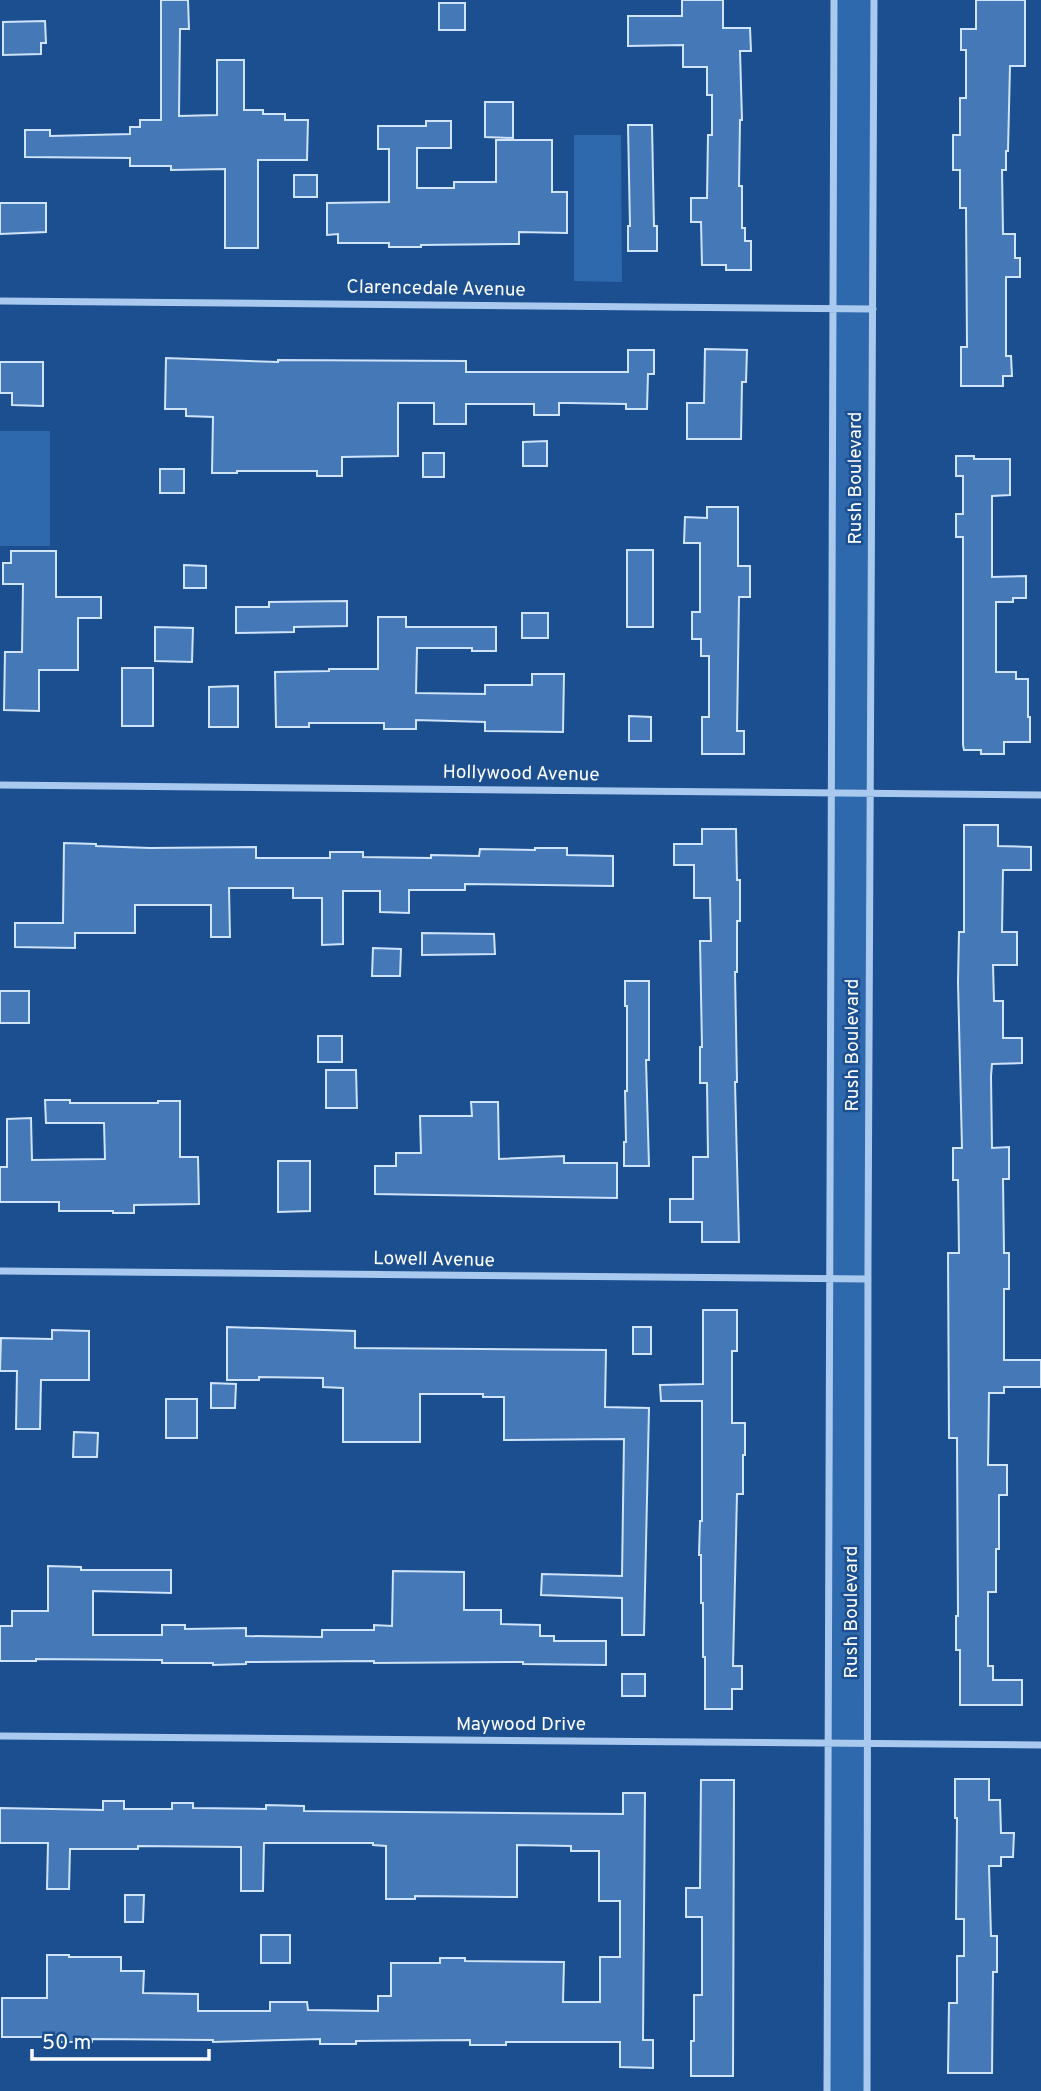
<svg xmlns="http://www.w3.org/2000/svg" width="1041" height="2091" viewBox="0 0 1041 2091" font-family="Overpass,sans-serif">
<rect width="100%" height="100%" fill="#1b4f8f"/>
<path fill="#2e69ad" d="M834,0h40l-7,2091h-40z
M574,135h47l1,147 -48,-1z
M0,431h50v115h-50z"/>
<path fill="#4478b7" stroke="#cfe3fa" stroke-width="2" d="M161,0h27l1,29h-9l-1,87 38,-1v-55h27v50h19v4h22v6h23l-1,40h-49v88h-33v-79l-54,1v-4h-41v-8l-105,-1v-27h25v6l80,-2v-7h10v-7h21z
M682,0h41v28h27l1,23h-11l2,69h-2l-1,66h3v42h3v13h6v29h-25v-5h-24l-1,-43h-10v-24h16l1,-63h4v-40h-5v-28h-24v-22l-55,1v-30h54z
M976,0h49v66h-15l-2,85h-2v19h-4l1,64h12v24h5v19h-14v79h5l1,20h-9v10h-42v-39h6l-1,-139h-6v-38h-7v-35h7v-37h6v-48h-5v-21h15z
M439,3h26v27h-26z
M45,21l1,22h-5v11l-38,1v-33z
M485,102h28v36l-28,-1z
M426,121h25v27h-34v40h37v-6h42v-42h56v52h15v41l-48,-1v12l-98,1v2h-32v-4h-51v-9l-11,1v-32l62,-1v-53h-11v-23h48z
M628,125h24l2,101h3v25h-29v-25h2z
M294,175h23v22h-23z
M0,203h46v29l-46,2z
M705,349l42,1 -1,32h-4l-1,57h-54v-36h17z
M628,350h26v24h-6l-1,35h-21v-5l-58,-1h-9v12h-25v-11h-68v20h-32v-21h-36v53l-56,1v19h-25v-5h-80v2h-25l1,-56 -27,-1v-7h-21l1,-51 112,4v-2l188,1v11h162z
M0,362h43v44l-31,-1v-12h-12z
M547,441v25h-24v-24z
M423,453h21v24h-21z
M956,456h18v3h36v36l-18,1v81l34,-1v22h-13v4h-17v70h20v7h12v38h2v25h-26v12h-23v-4h-17l-1,-5v-208h-7v-23h7v-38h-7z
M160,469h24v24h-24z
M707,507h31v59h12v31h-11l-2,134h7v23h-42v-37h7v-61h-8v-17h-9v-27h8v-69h-16l1,-26 22,1z
M627,550h26v77h-26z
M11,551h45v46h45v21h-23v52h-39v41l-35,-1 1,-58h17l1,-68h-20v-21h8z
M184,565l22,1v22h-22z
M347,601v25l-53,1v5l-58,1v-26h33v-5z
M522,613h26v25h-26z
M378,617h28v10h90v24h-24v-3h-55l-1,45 69,1v-9h47v-11h32l-1,58 -78,-1v-9l-69,-2v9h-32v-6h-75v4h-33l-1,-55 54,-1v-2h49z
M155,627l38,1 -1,34 -37,-1z
M122,668h31v58h-31z
M238,686v41h-29v-40z
M629,716l22,1v24h-22z
M964,825h34v21l33,1v23h-28l-1,62h15v33h-24l1,36h9v37h19v25l-30,1 -1,12 1,72 17,-1v32h-6l1,74h5v36h-5v71h37v27h-37v6h-15l-1,72h19v30h-8v54h-3v43h-8v74h5v14h29v25h-62v-55h-4v-34h2l-1,-178h-8l-1,-185h11l-1,-73h-5v-32h9l-4,-166 1,-50h5z
M702,829h34l1,51h3v41h-3v51h-2l2,110h-2l4,160h-37v-20h-32v-23h23v-42h15l-1,-74h-7v-36h2l-2,-106h11l-1,-43h-16v-33h-20v-21h28z
M64,843l32,1v2l54,2 106,-1v11h74v-6h33v5l68,1v-3l48,1 1,-7 55,1v-2h32v7l46,1v30l-148,-2v6h-56v23l-29,-1v-21h-37v53l-21,1v-47h-29v-10h-64l1,49h-19v-32h-76v28h-60v15l-60,-1v-24h48z
M422,933l72,1 1,20 -73,1z
M373,948l28,1 -1,27h-28z
M625,981h24v79h-3l3,106h-25v-24h2l-1,-51h2v-85h-2z
M0,991h29v32h-29z
M318,1036h24v26h-24z
M326,1070h30l1,38h-31z
M45,1100h25v3h88v-2h22v56h18l1,47 -65,1v8h-21v-2h-54v-9h-59v-35h7v-48l24,-1 1,42 73,-1 -1,-36h-58z
M471,1102h27l1,57 65,-3v7h53v35l-242,-4v-28h21v-13h25l-1,-37h52z
M278,1161h32v50l-32,1z
M703,1310h34v41h-5v72h13v32h-2v39h-6l-4,172h9v23h-10v20h-27v-52h-2v-54h-2v-48h-2l1,-34h2v-120h-41l-1,-16 43,-1z
M227,1327l128,4v17l251,2 -1,57 44,1 -5,227h-22v-37l-81,-3 1,-21 80,2 2,-137 -120,1v-43h-21v-3h-63v48h-77v-54l-20,-1v-9l-64,-1v3h-32z
M633,1327h18v27h-18z
M52,1330l37,1v49h-48l-1,49h-24l1,-58h-17l1,-33 51,1z
M211,1383l25,1 -1,24h-24z
M166,1399h31v39h-31z
M74,1432l24,1 -1,24h-24z
M48,1566l33,1v3h90v23l-78,-2v44h69v-10h23v4l61,-1v8l76,1v-7h52v-5l18,1 1,-55 71,1v38h37v14l39,1v11h14v5h52v24l-83,-1v-2l-149,1v-2l-128,1v2l-33,1v-2h-51v-3l-126,-1v2h-36v-35h12v-15h36z
M622,1674h23v22h-23z
M955,1779h34v21h11l1,33h13l-1,24h-12v9h-12l2,70h6v36h-4l-1,101h-44l1,-70h8v-47h7v-37h-8l1,-101h-2z
M701,1780h33l-1,296h-42v-35h3v-46h8v-78h-16v-29h14z
M623,1793h22l-2,247h10v28l-33,-1v-25h-114v3h-36v-5l-114,1v3h-36v-5l-107,3v-2l-121,-1v3h-35v-5h-55v-39h45v-43h22v2h52v14h23l-1,22 55,1v17h72v-9h37l1,8 70,1v-15h13v-33h49v-5h25v3l99,1 -1,40h37v-45h20v-56h-21v-50h-28v-5l-54,-1v52l-102,-1v3h-29v-53l-13,-1v-2h-109l-1,48h-22v-44l-103,-1v3h-68l-1,40h-22l1,-46h-48v-35l103,2v-9h21v8h48v-6h21v5l73,1v-4l38,1v5l319,3z
M125,1895h19l-1,27h-18z
M261,1935h29v28h-29z"/>
<g fill="none" stroke-linecap="round" stroke-linejoin="round">
<path stroke="#a9c9ee" stroke-width="7" d="M0,301l873,8
M0,785l1041,10
M0,1271l868,8
M0,1736l1041,9
M827,2091l7,-2091
M867,2091l1,-836 6,-1255"/>
</g>
<g text-anchor="middle" dominant-baseline="central" stroke-width="5" stroke-linejoin="round" paint-order="stroke">
<g font-size="19" fill="#fff" stroke="#1b4f8f">
<text transform="translate(436 289) rotate(1)">Clarencedale Avenue</text>
<text transform="translate(856 478) rotate(-90)">Rush Boulevard</text>
<text transform="translate(521 774) rotate(1)">Hollywood Avenue</text>
<text transform="translate(853 1045) rotate(-90)">Rush Boulevard</text>
<text transform="translate(434 1260) rotate(1)">Lowell Avenue</text>
<text transform="translate(852 1612) rotate(-90)">Rush Boulevard</text>
<text x="521" y="1725">Maywood Drive</text>
</g>
</g>
<path d="M32 2049v10h177v-10" fill="none" stroke="#ffffff" stroke-width="3.5"/>
<text x="42" y="2049" font-size="21" fill="#ffffff" stroke="#1b4f8f" stroke-width="5" paint-order="stroke">50 m</text>
</svg>
